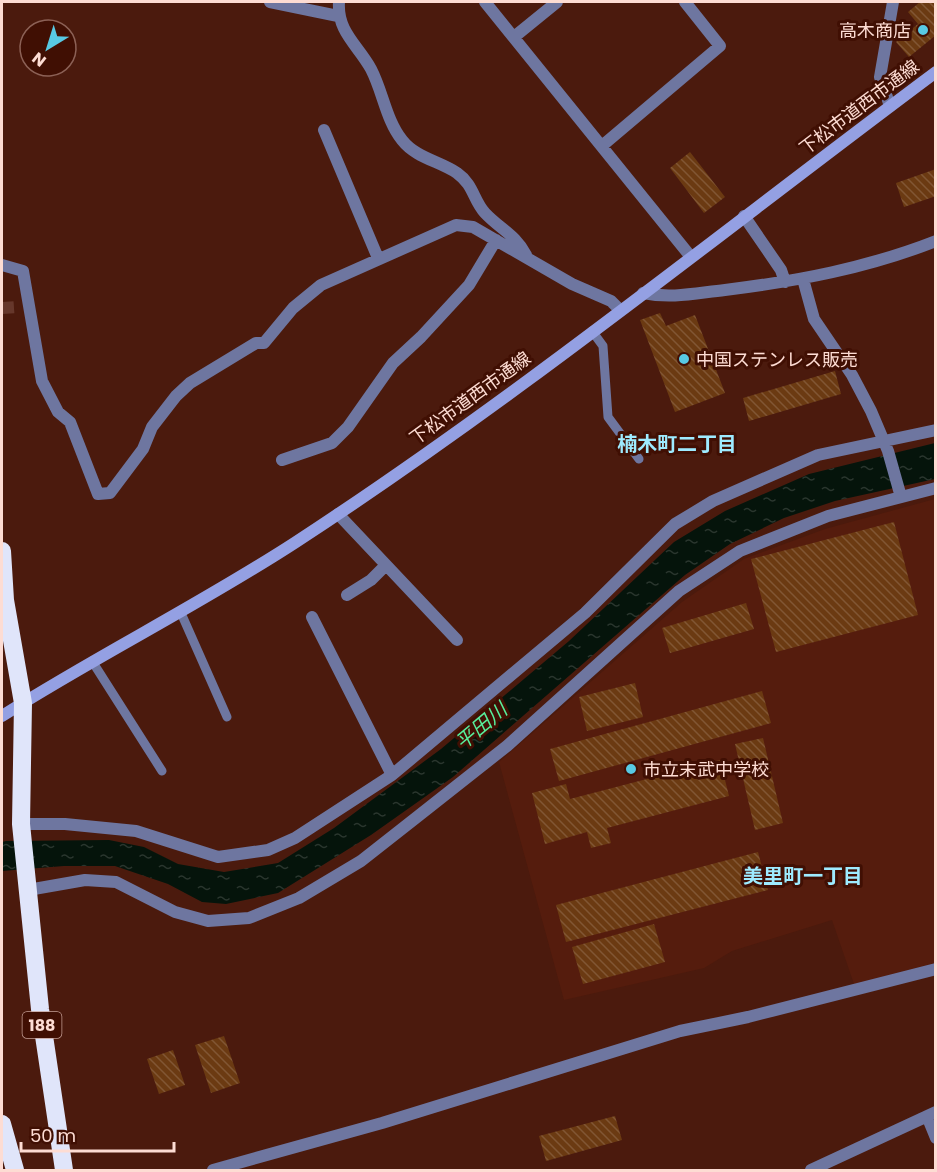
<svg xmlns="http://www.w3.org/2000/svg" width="937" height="1172" viewBox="0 0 937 1172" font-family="Poppins,'Noto Sans JP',sans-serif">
<defs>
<pattern id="water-ripples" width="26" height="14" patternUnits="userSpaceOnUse" patternTransform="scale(1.5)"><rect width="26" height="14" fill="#05140b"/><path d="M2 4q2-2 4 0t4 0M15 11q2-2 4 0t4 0" fill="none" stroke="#2a362e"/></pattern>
<pattern id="building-back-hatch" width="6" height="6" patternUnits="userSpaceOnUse" patternTransform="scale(1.5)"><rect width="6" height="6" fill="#6b3a12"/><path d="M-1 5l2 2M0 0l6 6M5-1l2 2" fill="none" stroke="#815634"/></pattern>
</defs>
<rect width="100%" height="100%" fill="#4b1a0d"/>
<path fill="#551c0d" d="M935,499v464l-81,21 -22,-64 -100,31 -28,17 -140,32 -65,-238 183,-160 62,-43 81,-30z"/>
<path fill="url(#water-ripples)" d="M935,443v36l-100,22 -51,17 -54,26 -45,31 -232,202 -82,58 -93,58 -52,11 -24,-2 -34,-18 -53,-18h-51l-62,5v-29l4,-1 103,-1 35,7 34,17 46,8 54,-9 56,-35 107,-79 128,-108 105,-99 51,-31 84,-37z"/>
<path fill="url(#building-back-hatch)" d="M920,2h16v33l-27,22 -13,-15 22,-18 -10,-12z
M690,152l35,45 -21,16 -34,-45z
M936,169v27l-32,11 -8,-24z
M660,313l6,13 29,-11 30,78 -50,19 -35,-92z
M835,371l6,23 -92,27 -6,-23z
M894,522l24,93 -142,37 -25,-93z
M746,603l8,26 -84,24 -8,-25z
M635,683l8,34 -56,14 -8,-34z
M762,691l9,32 -212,58 -9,-32z
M763,738l20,85 -28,7 -20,-86z
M720,760l9,36 -122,32 4,15 -20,5 -4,-16 -42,12 -13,-51 34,-9 4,15z
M758,852l10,38 -202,52 -10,-37z
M654,924l11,38 -82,22 -11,-37z
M224,1036l16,47 -29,10 -16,-48z
M173,1050l12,35 -26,9 -12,-35z
M615,1116l7,24 -76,21 -7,-25z"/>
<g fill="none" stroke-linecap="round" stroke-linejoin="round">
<path stroke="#66372b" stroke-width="12" stroke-dasharray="12 6" stroke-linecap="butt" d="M2,308l14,-1"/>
<path stroke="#6e76a0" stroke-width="9" d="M592,331l11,15 5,71 31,42
M181,613l46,104
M92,661l70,110"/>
<path stroke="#6e76a0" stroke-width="12" d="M270,2l68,14
M339,2c-2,30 19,43 32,67 12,23 15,51 31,71 14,18 37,21 55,33 17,12 16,27 28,40 15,16 31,22 41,42
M485,2l206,255
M514,37l43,-35
M890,106l-10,-29 13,-75
M324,130l54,128
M603,145l117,-99 -35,-44
M744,216l37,54 4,12
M2,265l21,6 19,110 16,31 12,10 28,72 12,-1 33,-44 9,-22 24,-31 14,-13 66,-40h8l29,-35 28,-23 135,-60 17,2 99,57 39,17 9,9
M803,279l11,40 38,56 19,36 17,40 13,46
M643,293c29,6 53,0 82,-3 73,-9 142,-22 211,-49
M282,460l50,-17 16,-16 45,-64 28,-26 48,-52 27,-45
M338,514l119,126
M347,595l24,-15 15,-15
M312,617l80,158
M21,824h44l71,7 82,26 50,-7 27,-12 97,-63 193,-162 90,-89 38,-23 105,-46 118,-25
M28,890l57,-10 31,2 59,30 33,9 41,-3 50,-20 62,-37 56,-44 90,-71 172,-155 61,-40 88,-35 108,-28
M927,1116l9,22
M213,1170l169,-47 298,-92 68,-14 188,-48
M811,1170l125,-58"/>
<path stroke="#94a0e3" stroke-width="12" d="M2,716c96,-61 199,-112 294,-174 222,-145 428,-312 640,-470"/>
<path stroke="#e0e5fa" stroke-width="18" d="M2,551l3,49 18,103 -2,121 19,185 24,161
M2,1124l13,46"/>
</g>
<g fill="#58c9e3" stroke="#400f03" stroke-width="2">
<circle cx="923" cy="30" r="6"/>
<circle cx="684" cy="359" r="6"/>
<circle cx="631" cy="769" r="6"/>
</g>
<g text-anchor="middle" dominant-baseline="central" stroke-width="6" stroke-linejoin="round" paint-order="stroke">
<rect fill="#400f03" stroke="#c49e95" stroke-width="1.5" x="22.5" y="1012" width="39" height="26" rx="4.5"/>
<g font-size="16" font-weight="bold" fill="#fddcd3">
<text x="42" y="1025">188</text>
</g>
<g font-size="18" fill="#fddcd3" stroke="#400f03" text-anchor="start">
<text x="911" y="30" text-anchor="end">高木商店</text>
<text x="696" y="359">中国ステンレス販売</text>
<text x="643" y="769">市立末武中学校</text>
</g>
<g font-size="18" fill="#fddcd3" stroke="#400f03">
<text transform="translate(859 107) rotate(-37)">下松市道西市通線</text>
<text transform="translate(470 398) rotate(-36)">下松市道西市通線</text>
</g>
<g font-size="20" font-weight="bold" fill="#9eebff" stroke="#400f03">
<text x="677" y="444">楠木町二丁目</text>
<text x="803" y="876">美里町一丁目</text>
</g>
<g font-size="20" font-style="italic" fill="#57ef9c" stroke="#400f03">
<text transform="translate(481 726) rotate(-40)">平田川</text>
</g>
</g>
<rect width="937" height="1172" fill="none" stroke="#fddcd3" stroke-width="6"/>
<g transform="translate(48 48) rotate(218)"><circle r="28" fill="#400f03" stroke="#8c6156" stroke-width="1.5"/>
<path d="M0-4.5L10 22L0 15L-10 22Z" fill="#58c9e3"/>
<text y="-9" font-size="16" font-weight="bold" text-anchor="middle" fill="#fddcd3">N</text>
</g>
<path d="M21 1142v9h153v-9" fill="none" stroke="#fddcd3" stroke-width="3"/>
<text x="30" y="1142" font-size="18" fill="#fddcd3" stroke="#400f03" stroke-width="4.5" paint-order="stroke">50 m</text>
</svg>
